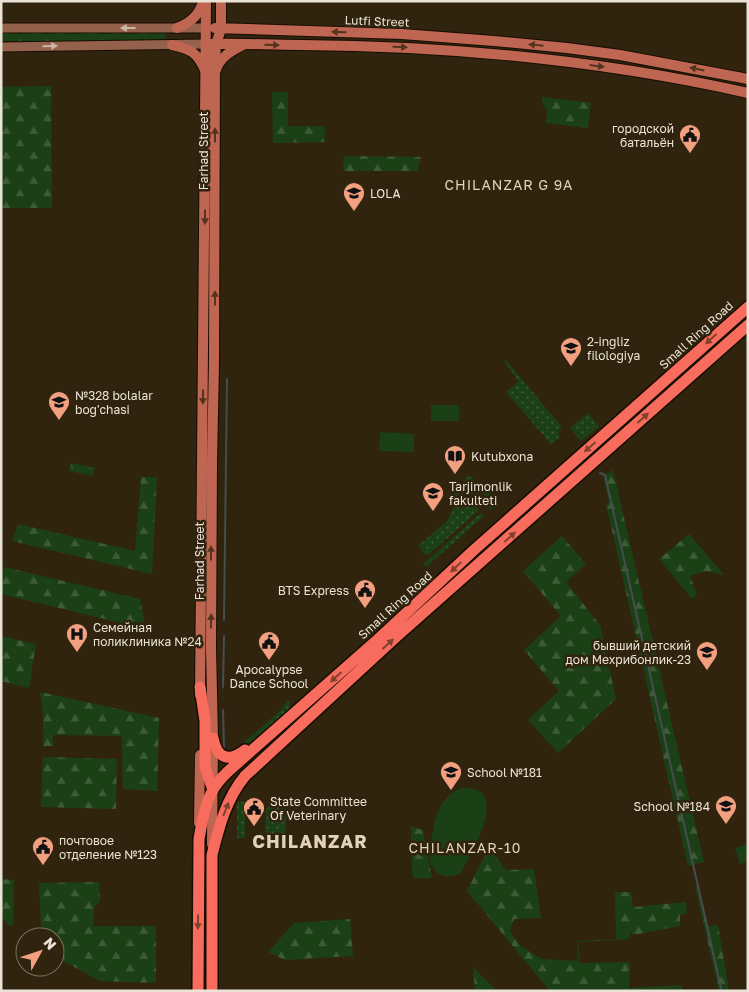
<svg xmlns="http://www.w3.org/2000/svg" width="749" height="992" viewBox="0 0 749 992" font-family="'Golos Text',sans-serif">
<defs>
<pattern id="grass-dots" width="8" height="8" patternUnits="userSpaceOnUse" patternTransform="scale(1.25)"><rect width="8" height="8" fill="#1c4016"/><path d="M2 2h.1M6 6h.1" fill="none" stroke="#3d5b37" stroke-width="1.8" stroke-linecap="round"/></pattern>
<pattern id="forest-firs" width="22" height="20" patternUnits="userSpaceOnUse" patternTransform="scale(1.25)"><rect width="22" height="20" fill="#1c4016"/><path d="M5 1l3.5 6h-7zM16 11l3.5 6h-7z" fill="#3d5b37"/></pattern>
<pattern id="park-crowns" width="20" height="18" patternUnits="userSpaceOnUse" patternTransform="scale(1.25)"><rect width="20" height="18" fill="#1c4016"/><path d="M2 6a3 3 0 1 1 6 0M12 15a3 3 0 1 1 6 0" fill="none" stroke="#3d5b37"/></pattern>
</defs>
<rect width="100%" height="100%" fill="#30240e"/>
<path fill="url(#grass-dots)" d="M748,313v3l-261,234 -2,-2z
M506,360l56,67 -4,3 2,7 -9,7 -45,-52 13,-11 -15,-19z
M588,413l11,13 -18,15 -11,-13z
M470,475l9,11v8l-3,3 -13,-15z
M460,485l13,14 -3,3 -13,-5 -5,-5z
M484,486l15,18 -8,6 -8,-10 1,-7z
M458,502l10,4h7l4,4 -52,46 -9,-10 30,-26 6,-13z
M481,513l3,3 -58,51 -3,-3z
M372,653l-120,109h-1v-3l91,-83z
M290,700v7l-2,3 -38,33 -5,2 -2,-2 38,-33 6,-9z
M237,802h8v36h-8z
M270,806h14l2,3v30l-4,3 -11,-1 -6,-6 1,-26z
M205,889h1c0,34 2,68 2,102h-4z"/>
<path fill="url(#forest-firs)" d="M165,31v10h-164v-9z
M51,86l1,122h-51v-121z
M272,92h16v34h37v16l-52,1z
M542,97l49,6 -3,25 -42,-5 1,-12 -5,-9z
M344,156l77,1 -4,14h-74z
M613,470l91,392 -16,4 -82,-362 3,-3 -6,-25z
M141,477h16l-5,97 -140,-33 6,-17 117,27z
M689,534l35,41 -18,-4 -16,5 7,18 -5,5 -33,-40z
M562,536l24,28 -20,18 34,43 16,74 -58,54 -30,-33 31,-29 -35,-41 37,-34 -38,-45z
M4,567l136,32 6,30 -145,-35v-17z
M1,636l35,8 -7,44 -28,-7z
M40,692l119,26 -2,73 -34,-2 -1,-53 -69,-1v11h-10v-32z
M43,757l74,2 -1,50 -75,-2z
M411,826l12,4 9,48h-18l-2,-4z
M489,847l17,23 28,-1 7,49 -27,1 -4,12 9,14 23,14 36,2 -1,-20 39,-2 -1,-47h16l2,15 53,-5 1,11 -7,2v11l-47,9 -3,-3 -1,7 -51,3 2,21 50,-1 -1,26 53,-3v6h-132l-83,-100z
M1,879l13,1 -1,46 -5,-1 -7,-8z
M99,882l1,19 -6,7 -1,18h63v57l-56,-2 -37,-20 -8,-13v-11h-7l-7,-11 -2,-43z
M699,886l9,40 10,-1 11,65 -10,1 -24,-104z
M350,919l3,37 -68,4 -17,-8 26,-29z
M473,967l24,24h-22z"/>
<path fill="url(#park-crowns)" d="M71,463l24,5 -2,8 -24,-5z"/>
<path fill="#1c4016" d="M431,405h28v16h-28z
M380,432l34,2v18l-35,-1z
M462,788c6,0 14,0 19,4 18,17 -12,66 -21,82 -16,5 -21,2 -30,-10 2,-23 1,-55 22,-71 3,-2 7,-4 10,-5z
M746,845l2,7v9l-8,3 -5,-16z"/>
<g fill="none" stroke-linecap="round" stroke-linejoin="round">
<path stroke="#464d50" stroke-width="2" d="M600,473l5,2 116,513
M224,620l3,-241
M223,687l1,-51
M223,710l1,37"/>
<g stroke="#170d00" stroke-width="11">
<path id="secondary" d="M1,28h205
M1,47l205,-3"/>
</g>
<g stroke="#170d00" stroke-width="12">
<path id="primary" d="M177,28c13,-5 23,-13 26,-27
M215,28l187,6 92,7 73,7 53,7 128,24
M210,44c30,-1 60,1 91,1 150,1 300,15 447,48
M172,45c18,4 25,7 33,25
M216,70c4,-13 15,-19 27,-25
M200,695l6,-694
M199,823l1,-68
M212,844l1,-106 -2,-90 1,-185 2,-101 1,-302 1,-16 5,-15v-28"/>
</g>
<g stroke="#170d00" stroke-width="14">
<path id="highway" d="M200,687l5,34v46l8,23
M213,738c4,20 15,25 32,12
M198,991l1,-152c3,-17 6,-36 15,-51 5,-8 12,-15 19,-21l142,-125 99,-92 274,-243
M212,991v-136c7,-28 14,-56 33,-79l151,-139 352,-312"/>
</g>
<use href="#secondary" stroke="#94614c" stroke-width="9"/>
<use href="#primary" stroke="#bf6653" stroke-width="10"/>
<use href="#highway" stroke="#f76c5c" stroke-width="11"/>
</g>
<defs><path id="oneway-solid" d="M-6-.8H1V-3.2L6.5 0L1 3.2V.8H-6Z" transform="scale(1.25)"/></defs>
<g fill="#cdb6a6">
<use href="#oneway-solid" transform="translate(128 28) rotate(180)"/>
<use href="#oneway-solid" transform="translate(50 46) rotate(-1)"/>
</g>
<g fill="#54341f">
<use href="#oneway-solid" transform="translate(339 32) rotate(-178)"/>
<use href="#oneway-solid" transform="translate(272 45) rotate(1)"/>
<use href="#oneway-solid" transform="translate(536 45) rotate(-174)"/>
<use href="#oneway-solid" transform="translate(400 47) rotate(2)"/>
<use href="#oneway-solid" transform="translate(597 66) rotate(7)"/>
<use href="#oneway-solid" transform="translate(697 69) rotate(-168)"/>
<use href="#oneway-solid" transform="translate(215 135) rotate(-90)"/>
<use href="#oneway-solid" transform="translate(205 217) rotate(90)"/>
<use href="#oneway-solid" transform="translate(215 298) rotate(-90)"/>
<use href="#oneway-solid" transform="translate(203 397) rotate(91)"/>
<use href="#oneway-solid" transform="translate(211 553) rotate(-90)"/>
<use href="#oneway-solid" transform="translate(211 621) rotate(-89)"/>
</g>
<g fill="#80412d">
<use href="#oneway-solid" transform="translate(711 339) rotate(138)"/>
<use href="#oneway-solid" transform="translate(643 418) rotate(-42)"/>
<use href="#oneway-solid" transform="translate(590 447) rotate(139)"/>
<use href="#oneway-solid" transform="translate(510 537) rotate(-42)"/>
<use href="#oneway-solid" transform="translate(456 567) rotate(137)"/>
<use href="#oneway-solid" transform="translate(388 644) rotate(-42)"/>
<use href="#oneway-solid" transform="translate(336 677) rotate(138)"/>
<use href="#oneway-solid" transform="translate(226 809) rotate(-69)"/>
<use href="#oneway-solid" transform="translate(198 922) rotate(91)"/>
</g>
<defs>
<g id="civic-pin" transform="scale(1.125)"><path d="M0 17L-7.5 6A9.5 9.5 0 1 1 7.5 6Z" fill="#f2a080" stroke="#30240e"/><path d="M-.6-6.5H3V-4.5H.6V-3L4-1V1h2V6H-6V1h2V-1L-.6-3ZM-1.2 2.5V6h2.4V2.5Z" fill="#111"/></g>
<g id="school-pin" transform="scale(1.125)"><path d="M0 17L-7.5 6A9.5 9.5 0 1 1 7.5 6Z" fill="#f2a080" stroke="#30240e"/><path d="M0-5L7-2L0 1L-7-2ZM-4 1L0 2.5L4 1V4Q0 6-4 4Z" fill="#111"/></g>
<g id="university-pin" transform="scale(1.125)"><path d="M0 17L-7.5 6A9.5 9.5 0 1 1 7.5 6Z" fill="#f2a080" stroke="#30240e"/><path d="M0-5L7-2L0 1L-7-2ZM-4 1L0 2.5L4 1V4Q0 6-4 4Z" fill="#111"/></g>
<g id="library-pin" transform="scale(1.125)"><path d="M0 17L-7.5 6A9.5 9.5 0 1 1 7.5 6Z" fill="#f2a080" stroke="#30240e"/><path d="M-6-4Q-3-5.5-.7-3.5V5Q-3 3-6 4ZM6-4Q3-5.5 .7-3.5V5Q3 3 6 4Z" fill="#111"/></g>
<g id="hospital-pin" transform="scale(1.125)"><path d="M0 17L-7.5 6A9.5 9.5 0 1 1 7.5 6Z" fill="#f2a080" stroke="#30240e"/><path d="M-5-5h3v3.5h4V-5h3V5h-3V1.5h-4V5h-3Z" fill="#111"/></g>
</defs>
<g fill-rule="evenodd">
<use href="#civic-pin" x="690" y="135"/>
<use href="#school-pin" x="354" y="193"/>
<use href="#university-pin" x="571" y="348"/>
<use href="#school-pin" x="59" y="402"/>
<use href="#library-pin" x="455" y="456"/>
<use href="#university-pin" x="433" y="493"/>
<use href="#civic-pin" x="365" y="590"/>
<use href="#hospital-pin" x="77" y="634"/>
<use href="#civic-pin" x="269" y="642"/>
<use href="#school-pin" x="707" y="652"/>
<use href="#school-pin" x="451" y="772"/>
<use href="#school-pin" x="726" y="806"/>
<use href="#civic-pin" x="254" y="808"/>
<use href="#civic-pin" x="43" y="847"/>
</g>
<g text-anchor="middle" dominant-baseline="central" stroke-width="5" stroke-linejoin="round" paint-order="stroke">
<g font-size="12" fill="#ebe3d6" stroke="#30240e">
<text transform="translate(377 21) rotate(2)">Lutfi Street</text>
<text transform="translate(203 151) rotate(-90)">Farhad Street</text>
<text transform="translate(696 335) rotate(-42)">Small Ring Road</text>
<text transform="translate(199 561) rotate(-90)">Farhad Street</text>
<text transform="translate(395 605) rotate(-42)">Small Ring Road</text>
</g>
<g font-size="12" fill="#ebe3d6" stroke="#30240e" text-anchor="start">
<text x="674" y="128" text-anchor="end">городской<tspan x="674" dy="14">батальён</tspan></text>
<text x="370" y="193">LOLA</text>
<text x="587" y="341">2-ingliz<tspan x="587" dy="14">filologiya</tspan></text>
<text x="75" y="395">№328 bolalar<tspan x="75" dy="14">bog'chasi</tspan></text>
<text x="471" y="456">Kutubxona</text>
<text x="449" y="486">Tarjimonlik<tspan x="449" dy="14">fakulteti</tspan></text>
<text x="349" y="590" text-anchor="end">BTS Express</text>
<text x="93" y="627">Семейная<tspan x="93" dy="14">поликлиника №24</tspan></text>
<text x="691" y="645" text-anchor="end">бывший детский<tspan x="691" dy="14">дом Мехрибонлик-23</tspan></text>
<text x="269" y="669" text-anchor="middle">Apocalypse<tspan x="269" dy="14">Dance School</tspan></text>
<text x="467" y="772">School №181</text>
<text x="270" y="801">State Committee<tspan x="270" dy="14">Of Veterinary</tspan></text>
<text x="710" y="806" text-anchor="end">School №184</text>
<text x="59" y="840">почтовое<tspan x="59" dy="14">отделение №123</tspan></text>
</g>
<g font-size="14" letter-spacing="1" fill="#e2d3b8" stroke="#30240e">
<text x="509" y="184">CHILANZAR G 9A</text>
<text x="465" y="847">CHILANZAR-10</text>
</g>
<g font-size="18" font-weight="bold" letter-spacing="1" fill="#e2d3b8" stroke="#30240e">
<text x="310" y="841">CHILANZAR</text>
</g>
</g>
<rect width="749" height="992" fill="none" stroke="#ebe3d6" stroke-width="5"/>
<g transform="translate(40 952) rotate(50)"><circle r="24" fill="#30240e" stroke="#7b705e"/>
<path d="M0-4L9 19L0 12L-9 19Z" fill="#f2a080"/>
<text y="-8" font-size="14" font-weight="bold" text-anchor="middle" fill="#ebe3d6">N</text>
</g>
</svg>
